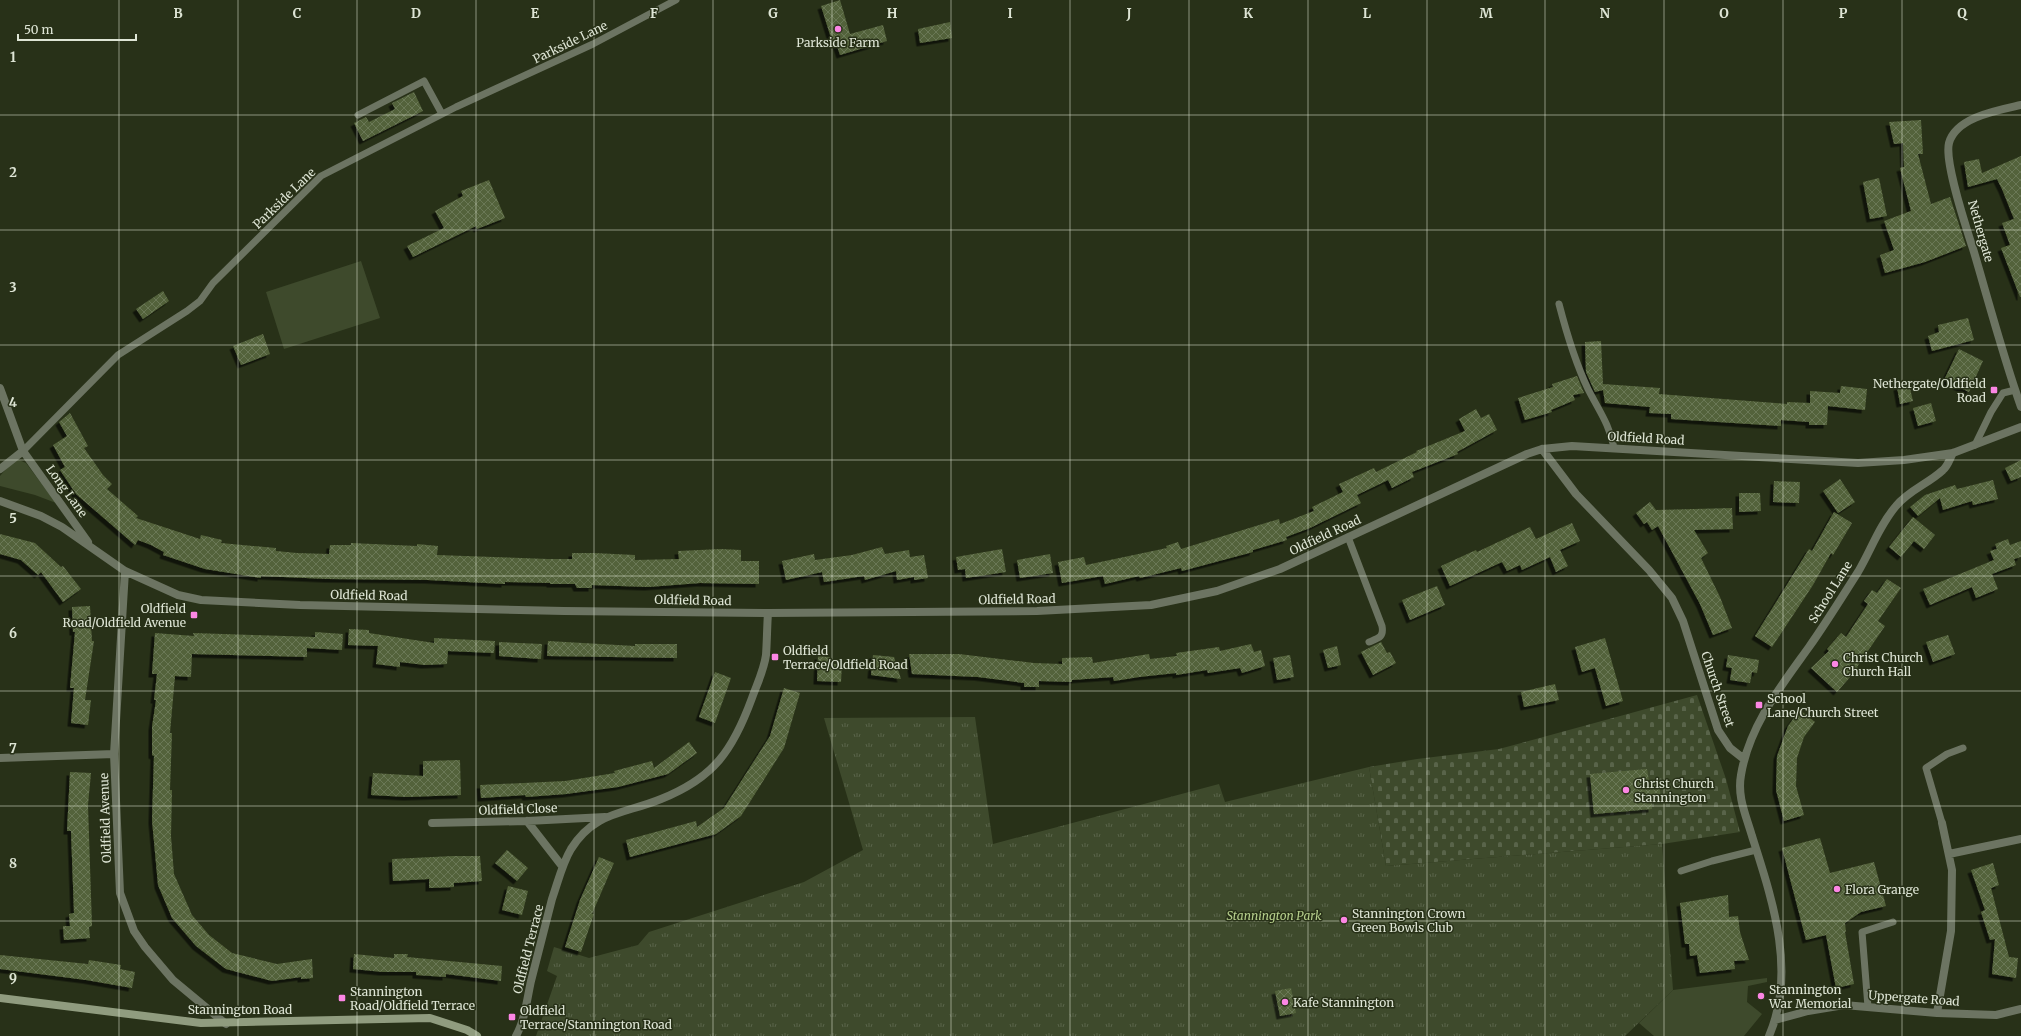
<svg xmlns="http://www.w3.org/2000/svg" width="2021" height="1036" viewBox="0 0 2021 1036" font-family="Merriweather,serif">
<defs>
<pattern id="cemetery-stones" width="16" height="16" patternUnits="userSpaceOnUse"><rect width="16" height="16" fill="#3e4a2c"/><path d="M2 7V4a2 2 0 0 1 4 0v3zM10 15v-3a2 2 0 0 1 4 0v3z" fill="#59644a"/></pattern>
<pattern id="park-tufts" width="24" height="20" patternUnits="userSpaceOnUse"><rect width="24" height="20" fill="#3e4a2c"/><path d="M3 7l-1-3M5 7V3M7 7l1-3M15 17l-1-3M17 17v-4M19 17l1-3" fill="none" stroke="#59644a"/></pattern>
<pattern id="building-cross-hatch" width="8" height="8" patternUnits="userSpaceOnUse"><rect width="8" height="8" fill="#53623a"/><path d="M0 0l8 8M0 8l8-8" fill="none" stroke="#6b7856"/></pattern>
<filter id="shadow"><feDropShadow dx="-3.5" dy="3.5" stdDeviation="0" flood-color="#0009"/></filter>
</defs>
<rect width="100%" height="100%" fill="#283118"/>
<path fill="#3e4a2c" d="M361,261l19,57 -96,31 -18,-57z
M19,460l7,3 30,40 -21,-8 -35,-9v-10l13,-15z
M1767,978v4l-19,4 -1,16 15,12 -18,22h-90l-15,-13 34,-33z"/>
<path fill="url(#cemetery-stones)" d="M1697,695l29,84 14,53 -78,12 -276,22 -17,-99 48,-8 82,-10z"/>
<path fill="url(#park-tufts)" d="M975,717l18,127 226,-60 6,18 144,-35 17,99 276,-22 11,146 -48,46h-1089l21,-60 -10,-5 7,-24 35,11 49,-13 11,-13 155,-50 59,-32 -39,-132z"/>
<path fill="url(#building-cross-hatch)" filter="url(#shadow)" d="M840,0l10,34 33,-9 4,16 -47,14 -5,-15 -3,1 -11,-35z
M950,22l2,16 -32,5 -2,-14z
M414,92l9,19 -60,30 -9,-18 12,-6 3,5 26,-13 -3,-6z
M1921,120l2,34h-5l13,50 19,-7 16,49 -41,16 -40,11 -5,-18 14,-5 -10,-29 27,-10 -11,-43 4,-1 -1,-24 -9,1 -5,-22z
M2021,156v141h-1l-19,-49 9,-3 -8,-22 12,-4 -12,-30 -5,-10 -29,8 -4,-25 15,-3 3,14z
M1879,178l8,38 -17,3 -7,-37z
M489,180l16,38 -28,11 -1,-3 -63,31 -6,-11 37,-18 -9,-17 28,-15 -2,-5z
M163,291l6,10 -26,18 -7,-10z
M1968,318l6,22 -42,11 -4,-15 11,-4 -1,-7z
M263,334l7,20 -29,11 -8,-19z
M1601,341l2,43 57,4 -1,6 128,10v-2l23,1v-12l30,2 1,-7 26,3 -2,21 -37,-4 -1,19h-18v-3l-28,-2v6l-110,-7v-5l-22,-1 1,-6 -45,-4 -2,-13 -8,2 -9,-20 -1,-30z
M1959,349l24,12 -14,31 -25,-12z
M1577,376l7,17 -11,2 2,5 -24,10 1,2 -27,8 -7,-22 35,-11 -1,-3z
M1909,384l4,17 -13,3 -3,-17z
M1931,403l5,18 -18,5 -5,-18z
M1476,409l5,9 8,-4 8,16 -40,22 1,2 -46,18 2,5 -22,11 -4,-8 -31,15 4,8 -51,25 -24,9 1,3 -34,10v2l-71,19 -1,-3 -41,10 -1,-2 -34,8 -2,-8 -41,7 -4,-21 26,-5 2,8 81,-17 -1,-2 12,-4 3,7 98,-30 1,5 34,-13 -2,-4 31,-15 -4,-8 35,-16 2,4 41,-20 -1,-1 49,-20 -6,-12z
M70,413l18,33 -4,2 19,27 9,9 -5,5 31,27 -2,2 64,21 1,-4 21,5 -1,3 55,5v3l21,2 32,1 1,-9h21v-2l66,3v-2l21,2 -1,9 111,4h24v-6h22l41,2v5l44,-1 -1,-8 43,-2 20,1v11h18v23l-59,-1 -52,4 -56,-2v3h-15l-2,-4h-25v-1l-45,-1v2l-77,-4 -100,-1 -67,-3v2l-56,-9 -42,-14 1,-3 -13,-7 -13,-5 -3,5 -59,-51 -16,-24 5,-3 -12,-22 14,-9 -8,-14z
M2021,460v17l-10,4 -6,-13z
M1840,479l15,23 -17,11 -15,-22z
M1993,480l5,19 -25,6 -1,-4 -29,9 -3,-12 -22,18 -8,-9 15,-12 30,-10 2,4z
M1774,481l26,1 -1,21 -26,-1z
M1739,493h21l1,18 -22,1z
M1650,502l6,8 76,-2 1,21 -39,1 14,23 -7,5 19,39 12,31 -19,7 -13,-31 -42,-78 -6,4 -5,-8 -3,2 -8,-11z
M1834,512l18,11 -19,32 -2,-2 -18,32 -41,62 -17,-11 54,-87 3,2z
M1913,517l22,18 -11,14 -10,-8 -13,16 -12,-10z
M1572,523l8,18 -20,9 8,16 -12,6 -6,-15 -28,13 -2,-5 -13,6 -5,-9 -52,24 -9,-20 35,-16 1,2 53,-25 6,12z
M0,534l35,9 26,24 2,-1 18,23 -18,13 -22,-30 -3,3 -17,-15 -21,-6z
M2008,539l2,6 11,-4v16l-7,2 2,6 -24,9 6,15 -22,9 -4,-11 -42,18 -7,-16 71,-29 -4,-9 7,-2 -2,-5z
M882,547l3,7 24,-4 1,7 14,-2 4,23 -14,2v-3l-17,3 -1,-9 -31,9 -1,-4 -40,6 -2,-10 -36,8 -4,-19 32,-7 1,6 37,-5z
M1002,549l4,23 -40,6 -1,-9 -7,1 -2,-13z
M1050,554l3,19 -33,5 -3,-18z
M1887,579l14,9 -23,33 7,5 -28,41 1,1 -21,24 -26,-24 18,-17 -2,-2 14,-16 5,4 22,-33 -4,-3 8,-11 5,3z
M1437,586l8,19 -35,15 -8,-20z
M90,606l2,35h2l-9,59h6l-3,25 -17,-2 3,-35h-4l5,-56h-2l-1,-25z
M349,629l20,1v3l65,10v-5l61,3 -1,12 -46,-2 -1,13 -22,1 -25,-3v5l-24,-3 2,-18 -30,-1z
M315,632l28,2 -1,16 -35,-2v9l-115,-3 -1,23 -16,-1 -5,57h2l-2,57h2l-1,46 3,38 18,41 17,20 23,18 45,11 35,-5 1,19 -12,1v-2l-29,4 -46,-12 -30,-23 -24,-28 -14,-33 -6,-65 2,-64 -2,-1v-28l4,-27h-2l3,-26h-5l3,-41 39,3 -1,-3 122,4z
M1948,635l7,19 -22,8 -7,-20z
M1605,638l18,63 -17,5 -11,-38 -13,4 -7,-25z
M548,641l87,5v-2h42v14l-130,-2z
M499,642l43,2 -1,15 -42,-3z
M1381,642l6,11 3,-1 6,11 -23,12 -12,-23z
M1251,644l3,8 7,-2 4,16 -23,7 -2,-5 -32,5 -1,-3 -31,5v-2l-37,4 -25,4 -1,-4 -41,3v2l-33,-1v6h-15v-4l-46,-6 -66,-3 -3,-20h50l75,9 28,1v-6l30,-1 1,6 56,-9 1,5 27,-3 -1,-3 43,-6 1,4z
M1337,646l4,19 -13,3 -5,-18z
M873,655l21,2 7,22 -30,-4z
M1290,655l4,22 -17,3 -4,-22z
M1728,655l31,5 -2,13 -5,-1 -2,11 -20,-3 2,-12 -6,-1z
M818,656l12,1v7h12l-1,18 -24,-1z
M715,672l16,6 -16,45 -16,-6z
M1555,684l4,16 -35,7 -3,-15z
M784,688l16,5 -16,55 -43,68 -25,18 -86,23 -4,-17 70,-19 1,6 27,-19 46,-72z
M1800,710l15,12 -11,15 -7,21 -1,28 8,29 -20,6 -8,-31 1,-34 11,-30z
M689,742l8,11 -29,21 -50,13 -52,7 -40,3 -1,-2 -44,3 -1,-13 85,-4 50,-8 -1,-2 38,-10 2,7z
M460,760l1,35 -54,2 -36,-2 2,-22 50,3v-15z
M1647,769l2,12h10l2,18 -9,1v9l-58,5 -4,-40z
M70,772l21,1 -3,32 4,121 -3,1 1,11 -26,2 -1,-14h7l-1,-12 5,-1 -3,-82h-4z
M1820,838l10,35 44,-11 12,44 -25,6 -16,11 1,9h-1l9,52 -18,4 -10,-53 -20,5 -24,-92z
M507,850l21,18 -11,13 -22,-18z
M453,856h27l2,25 -28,2v4l-25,1v-9l-36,2 -1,-22z
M599,857l15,6 -22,51h2l-13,38 -16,-5 15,-47z
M1993,863l6,22 -8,3 18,69 9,1 -2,20 -24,-4 3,-35 -5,1 -9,-28 4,-2 -14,-40z
M508,886l20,5 -6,24 -20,-5z
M1728,895l1,22 9,-1 2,16 9,28 -15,1 1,8 -35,4 -3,-18 -7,1 -1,-12h-4l-5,-41z
M354,954l40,4v-4h14l-1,3 95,9 -1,15 -55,-7v3l-30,-2v-3h-33l-30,-3z
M0,955l88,9 1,-4 32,5 -1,4 15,3 -3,16 -46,-8 -86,-11z
M1291,988l5,25 -16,3 -5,-25z"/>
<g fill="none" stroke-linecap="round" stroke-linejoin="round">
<path stroke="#6c7462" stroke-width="7" d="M358,115l66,-34 18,33
M1559,304c7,27 17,60 29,85 10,20 22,36 26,59
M1975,445l16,-33 12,-19 12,-3
M23,451l95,-96 69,-44 13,-10 13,-18 108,-107 135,-69 137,-63 83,-44
M1348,537l34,89c2,11 -3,12 -13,16
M1942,823l-16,-55 21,-14 16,-6
M1681,871l31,-10 44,-11
M1868,1007l-6,-75 31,-10"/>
<path stroke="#6c7462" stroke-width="8" d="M2021,105c-22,5 -65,12 -72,38 -5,19 18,87 25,109 15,51 29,104 47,155
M0,388l23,63 65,91
M1542,449l34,45 73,76 23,28 11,23 35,109 12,18 14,11
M0,469l23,-18
M0,501l41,15 21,11 63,44 53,24 23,5 99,5 264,6 204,2 269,-2 114,-6 66,-14 63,-22 247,-115 15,-5 30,-3 286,17 46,-3 49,-7 68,-26
M125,571l-11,183 6,139 14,38 11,16 28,33 53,44
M0,758l114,-4
M527,821l35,45
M432,823l95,-2 78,-4
M1949,854l72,-15
M1937,1013l14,-82 1,-61 -10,-47
M1775,1020l33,-9 36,-6 93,8 59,2 25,-6
M516,1036c9,-16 11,-37 15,-55 7,-27 14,-54 21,-82 6,-17 10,-35 19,-50 24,-38 54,-35 90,-50 53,-21 72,-49 91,-101 5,-14 12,-28 14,-43 1,-14 1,-28 2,-42
M1769,1036c28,-65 3,-137 -17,-200 -6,-21 -15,-39 -11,-61 8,-49 40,-89 68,-128 17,-24 33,-50 49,-75 13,-22 21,-46 38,-66 13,-16 32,-22 47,-36 5,-4 7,-12 10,-17"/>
<path stroke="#909c7f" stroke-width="8" d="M0,998l201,25 229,-5 37,12 10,6"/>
</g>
<path fill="none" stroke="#dee5d5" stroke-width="1" stroke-opacity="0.55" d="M119,0v1036M238,0v1036M357,0v1036M476,0v1036M594,0v1036M713,0v1036M832,0v1036M951,0v1036M1070,0v1036M1189,0v1036M1308,0v1036M1427,0v1036M1545,0v1036M1664,0v1036M1783,0v1036M1902,0v1036M0,115h2021M0,230h2021M0,345h2021M0,460h2021M0,576h2021M0,691h2021M0,806h2021M0,921h2021"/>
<g fill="#fc86e4" stroke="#283118" stroke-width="1.5">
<circle cx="838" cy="29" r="4"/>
<rect x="1990" y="386" width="8" height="8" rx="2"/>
<rect x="190" y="611" width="8" height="8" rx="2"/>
<rect x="771" y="653" width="8" height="8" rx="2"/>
<circle cx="1835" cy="664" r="4"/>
<rect x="1755" y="701" width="8" height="8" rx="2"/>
<circle cx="1626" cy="790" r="4"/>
<circle cx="1837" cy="889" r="4"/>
<circle cx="1344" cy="920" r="4"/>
<circle cx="1761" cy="996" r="4"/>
<rect x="338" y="994" width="8" height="8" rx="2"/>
<circle cx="1285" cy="1002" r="4"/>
<rect x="508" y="1013" width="8" height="8" rx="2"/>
</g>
<g text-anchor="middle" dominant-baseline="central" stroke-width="3" stroke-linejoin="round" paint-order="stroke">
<g font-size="12" fill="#dee5d5" stroke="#283118">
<text transform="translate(570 42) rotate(-26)">Parkside Lane</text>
<text transform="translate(284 198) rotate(-44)">Parkside Lane</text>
<text transform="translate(1981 231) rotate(74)">Nethergate</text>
<text transform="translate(1646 438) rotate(3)">Oldfield Road</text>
<text transform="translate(67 491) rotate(54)">Long Lane</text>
<text transform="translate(1325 535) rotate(-25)">Oldfield Road</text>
<text transform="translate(1830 592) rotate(-58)">School Lane</text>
<text transform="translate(369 595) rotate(1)">Oldfield Road</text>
<text transform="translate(1017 599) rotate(-1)">Oldfield Road</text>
<text transform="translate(693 600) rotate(1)">Oldfield Road</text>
<text transform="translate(1718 689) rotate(71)">Church Street</text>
<text transform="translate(518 809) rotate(-2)">Oldfield Close</text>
<text transform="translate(105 818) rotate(-92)">Oldfield Avenue</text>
<text transform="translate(528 949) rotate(-76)">Oldfield Terrace</text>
<text transform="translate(1914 998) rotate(4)">Uppergate Road</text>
<text x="240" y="1009">Stannington Road</text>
</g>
<g font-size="12" fill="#dee5d5" stroke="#283118" text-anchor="start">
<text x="838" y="42" text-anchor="middle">Parkside Farm</text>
<text x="1986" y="383" text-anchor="end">Nethergate/Oldfield<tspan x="1986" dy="14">Road</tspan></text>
<text x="186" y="608" text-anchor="end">Oldfield<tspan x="186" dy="14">Road/Oldfield Avenue</tspan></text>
<text x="783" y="650">Oldfield<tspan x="783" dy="14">Terrace/Oldfield Road</tspan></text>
<text x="1843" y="657">Christ Church<tspan x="1843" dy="14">Church Hall</tspan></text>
<text x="1767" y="698">School<tspan x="1767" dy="14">Lane/Church Street</tspan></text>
<text x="1634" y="783">Christ Church<tspan x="1634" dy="14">Stannington</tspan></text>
<text x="1845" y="889">Flora Grange</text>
<text x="1352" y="913">Stannington Crown<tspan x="1352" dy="14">Green Bowls Club</tspan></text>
<text x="1769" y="989">Stannington<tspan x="1769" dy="14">War Memorial</tspan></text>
<text x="350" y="991">Stannington<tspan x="350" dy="14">Road/Oldfield Terrace</tspan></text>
<text x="1293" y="1002">Kafe Stannington</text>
<text x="520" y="1010">Oldfield<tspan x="520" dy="14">Terrace/Stannington Road</tspan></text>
</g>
<g font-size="12" font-style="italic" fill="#b4cd8b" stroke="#283118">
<text x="1274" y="915">Stannington Park</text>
</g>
</g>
<g font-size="13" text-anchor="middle" font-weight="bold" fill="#dee5d5" stroke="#283118" stroke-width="3" stroke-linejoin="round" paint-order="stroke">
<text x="178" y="18">B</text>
<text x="297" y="18">C</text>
<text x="416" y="18">D</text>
<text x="535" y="18">E</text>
<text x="654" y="18">F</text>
<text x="773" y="18">G</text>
<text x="892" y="18">H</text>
<text x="1010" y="18">I</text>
<text x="1129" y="18">J</text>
<text x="1248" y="18">K</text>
<text x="1367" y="18">L</text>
<text x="1486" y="18">M</text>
<text x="1605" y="18">N</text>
<text x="1724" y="18">O</text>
<text x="1843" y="18">P</text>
<text x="1962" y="18">Q</text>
<text x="13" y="62">1</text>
<text x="13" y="177">2</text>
<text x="13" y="292">3</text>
<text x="13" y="407">4</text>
<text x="13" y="523">5</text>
<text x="13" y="638">6</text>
<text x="13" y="753">7</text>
<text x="13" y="868">8</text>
<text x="13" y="983">9</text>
</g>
<path d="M18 34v6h118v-6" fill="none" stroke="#dee5d5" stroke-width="2"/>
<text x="24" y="34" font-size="12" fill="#dee5d5" stroke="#283118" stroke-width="3" paint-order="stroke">50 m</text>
</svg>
